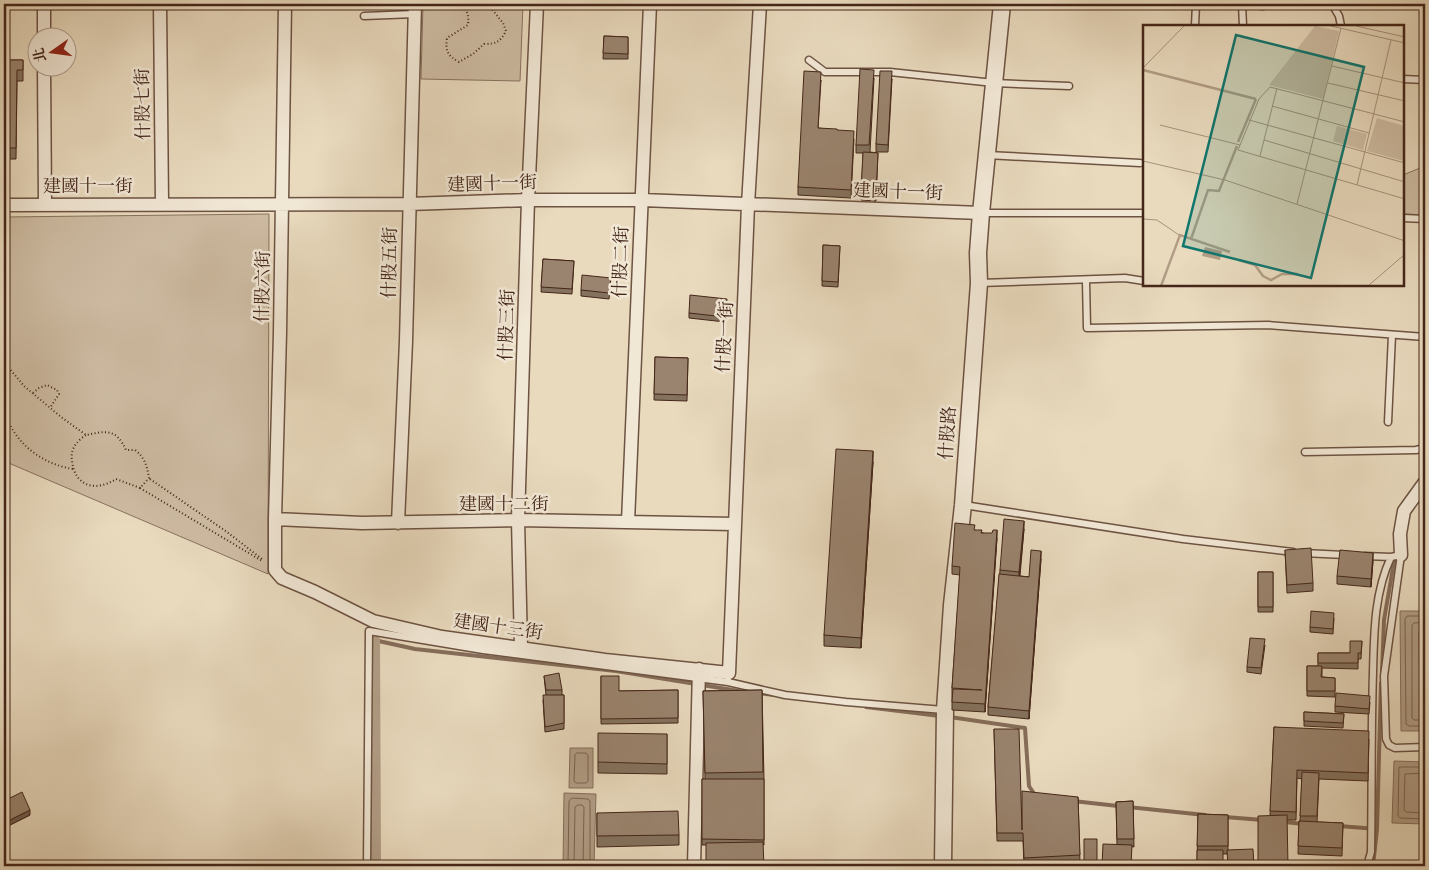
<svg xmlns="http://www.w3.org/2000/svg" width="1429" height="870" viewBox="0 0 1429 870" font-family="Cardo,'Noto Serif TC',serif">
<rect width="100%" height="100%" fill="#e9dabe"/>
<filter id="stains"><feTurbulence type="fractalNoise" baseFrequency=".004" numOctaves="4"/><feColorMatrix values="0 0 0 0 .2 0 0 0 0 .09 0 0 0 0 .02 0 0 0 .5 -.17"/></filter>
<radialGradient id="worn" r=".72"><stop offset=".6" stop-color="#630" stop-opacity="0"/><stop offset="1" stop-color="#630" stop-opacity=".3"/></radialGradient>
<path fill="#cdbba2" stroke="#88705e" d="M423,4h100l-3,77 -99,-2z
M1425,166v49l-22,-1v-39z
M269,214l-1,360 -264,-113v-244z"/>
<path fill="#b19d86" stroke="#856d5a" d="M1400,611h25v120h-24z
M570,748h23v40h-24z
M1394,761l31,1v62l-33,-1z
M564,793l32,1 -2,72h-31z"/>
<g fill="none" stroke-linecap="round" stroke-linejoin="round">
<path stroke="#7a6250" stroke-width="1" d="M1425,616h-18l-2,3 1,105 3,2h16
M1425,622l-11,1 -2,2v93l2,2h11
M1425,630h-4l-2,3 1,77 1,2 4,1
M577,753h9l2,2v26l-2,2h-10l-2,-2 1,-26z
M1425,767h-26l-1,49 2,2 25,1
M1425,773l-20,1 -1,36 2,2 19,1
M568,866l1,-65 3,-3 16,1 2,2v65
M574,866l1,-59 3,-2h4l2,2 -1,59"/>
<path stroke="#856d5a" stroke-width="4" d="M374,640l41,9 201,22 123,20
M1382,673l2,-53 11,-64
M759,693l15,2
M866,707l74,9
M950,717l75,11 4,58 6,9
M1073,801l45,5
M1128,807l77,8
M1225,817l38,3
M1285,822l18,2
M1339,826l38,3
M1373,866l4,-37 4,-146"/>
<path stroke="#b19d86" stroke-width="12" d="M374,640l1,226"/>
<g stroke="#6d5342" stroke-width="9">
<path id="service" d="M1242,4l1,22
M1250,4l12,2 14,-2
M1332,4l7,12 2,10
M364,16l51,-2
M1195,26l1,-22
M809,60l16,12h65l104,11 75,3
M1403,79l22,1
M987,155l153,8
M982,213h162
M1403,218l22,1
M1086,281l1,47 181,-3 157,12
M980,283l145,-5 19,3
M1388,422l4,-87
M1305,452l111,-2 9,-2
M964,505l219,34 110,13
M1303,553l42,2
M1365,556l26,1 10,-2 -17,121 2,63 3,6 6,3 30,-1
M728,680v2l57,13 61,7 98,8
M367,866l2,-235 114,19 245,32
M1367,866l4,-14c1,-60 0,-120 2,-179 1,-39 1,-80 18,-116"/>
</g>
<g stroke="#6d5342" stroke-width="15">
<path id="minor" d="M44,4v34
M160,4l2,200
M285,4l-5,329 -5,186v51l7,8 33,14 58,29 69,16 163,23 124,13 19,-468 12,-201
M44,68l1,136
M4,205l405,-1 119,-4h114l339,13
M275,519l87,4 156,-3 216,4
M628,522l22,-518
M398,523l8,-182 9,-337
M1401,555l-1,-21 4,-23 21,-29
M521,647l-3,-127 10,-320 9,-196
M694,866l5,-197"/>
</g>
<g stroke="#6d5342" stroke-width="19">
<path id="tertiary" d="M943,866l2,-156 7,-105 11,-100 16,-222 -1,-30 3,-40 21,-209"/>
</g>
<path stroke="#442619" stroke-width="2" stroke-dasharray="1 2.5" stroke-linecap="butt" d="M460,4c8,7 9,11 8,21l-21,13c-2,13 1,18 12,24l14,-8 11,-10c12,0 16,-2 22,-13l-3,-8 -15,-19
M4,362l20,24 37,31 25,18c20,-4 30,-7 40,15h9c10,8 12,16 14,28l-9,10 -24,-9c-20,13 -41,8 -44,-18 -1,-6 0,-13 5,-18 2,-3 6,-6 9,-8
M33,393l6,-5 8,-3 10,5 2,4 -9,14
M4,410c9,32 37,54 69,59
M150,479l77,53 35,27
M140,488l122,73"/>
<use href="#service" stroke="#f1e7d5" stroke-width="6"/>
<use href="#minor" stroke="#f1e7d5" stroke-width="12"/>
<use href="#tertiary" stroke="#f1e7d5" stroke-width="16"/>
</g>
<path fill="#84725f" stroke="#442619" d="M604,36l24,1v22h-25z
M4,60h19v21h-6l-1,78h-12z
M874,78l-4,74 8,1 -2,48 -15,-1 2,-47h-7v-8z
M892,79l-4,73h-12v-8z
M821,80l-3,48 19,2 17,9 -3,59 -53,-3v-8z
M823,245l17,1 -2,41 -16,-1z
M543,259l31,2 -2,33 -31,-2z
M611,283l-2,16 -28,-3v-6z
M727,304l-2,18 -36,-4v-5z
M655,357l33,1 -1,43 -33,-1z
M873,462l-12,186 -37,-2v-11z
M1024,529l-4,47 9,1 12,-18 -12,160 -41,-4v-8l12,-137z
M975,530l22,8 -12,174 -33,-2v-22l8,-113 -8,-1v-8z
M1285,550l28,33v8l-26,2z
M1373,561l-2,26 -34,-3v-8z
M1258,572h15v40h-15z
M1334,618l-1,16 -23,-2v-5z
M1362,641l-1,18h-3v10l-36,-1v9l13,1v19l-28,-1v-30h11v-13h32z
M1265,645l-4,29 -14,-2v-5z
M544,676l18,14v5h2v34l-19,3 -2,-32 3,-5z
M601,676l18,15 59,-1v33l-77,1z
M762,690l2,89v66h-62v-66h3l-2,-88z
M1370,702l-1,12 -34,-2v-6z
M1304,712l40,2 -1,14 -39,-2z
M1274,727l95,12 -1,42 -49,-2 -2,43 26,1 -1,33 -44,-2 1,-33h1l2,-42 -5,-1 -1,42h-9l-17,-4z
M994,729l28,101 56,-33 2,66 -56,3 -1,-25h-26z
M667,734v40l-69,-1v-11z
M4,801l26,14 -22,11 -4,-9z
M1133,801l1,46 -17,-2 -1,-43z
M597,813l82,22v10l-82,2z
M1198,814l30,1v35l-1,4h-4l-26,12z"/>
<path fill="#6c5c4e" stroke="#442619" d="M873,451v11l-12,186v-10z
M1024,521v8l-5,51v-8z
M997,530v8l-12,174v-8z
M1041,551v8l-12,160v-8z
M1373,553v8l-2,26v-8z
M30,810v5l-22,11v-5z"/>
<path fill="#9a846f" stroke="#442619" d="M604,36l24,1v17l-25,-1z
M4,60h19v10h-6l-1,78h-12z
M860,69l14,1 -5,75h-13z
M804,71l17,1 -3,56 19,1v1l17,1 -3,59 -53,-3z
M880,71h12l-4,74 -12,-1z
M863,152l15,1 -2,40 -15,-1z
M823,245l17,1 -2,36 -16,-1z
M543,259l31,2 -2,28 -31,-2z
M582,275l29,3 -2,15 -28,-3z
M690,295l37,4 -2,18 -36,-4z
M655,357l33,1 -1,37 -33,-1z
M836,449l37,2 -12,187 -37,-3z
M1004,519l20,2 -5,51 -19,-2z
M955,523l20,2 -1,5h8l-1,3h11l1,-3h4l-12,174 -33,-2 1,-13 29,1 -30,-2 8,-121 -8,-1z
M1311,548l2,35 -26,2 -2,-35z
M1031,550l10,1 -12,160 -41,-4 11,-133 30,3z
M1340,550l33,3 -2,26 -34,-3z
M1258,572h15v35h-15z
M1311,611l23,2 -1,16 -23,-2z
M1250,638l15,1 -4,29 -14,-1z
M1350,641h12l-1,12h-3v10h-40v-10h32z
M1307,666h15l-1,11 14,1v13h-28z
M559,673l3,17h-16l-2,-14z
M601,676h18v15l59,-1v28l-77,1z
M762,690l1,82 -58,1 -2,-82z
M1336,693l34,3 -1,13 -34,-3z
M543,695h21v28l-19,4z
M1304,712l40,2 -1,9 -39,-2z
M1274,727l95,4 -1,42 -71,-3 -1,42 -26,-1z
M994,729h25l3,101v-39l56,6 2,58 -56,3 -1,-25h-26z
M598,733l69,1v30l-69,-2z
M1302,772l17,1 -2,43h-17z
M702,779h62v61l-62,-1z
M22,792l8,18 -22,11 -4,-9v-11z
M1133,801l1,38h-17l-1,-37z
M678,811l1,24 -82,1v-23z
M1198,814l30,1v31h-31z
M1287,815l1,51h-30v-50z
M1299,821l44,2 -1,25 -44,-2z
M1084,839h13v27h-13z
M763,842l1,24h-58v-23z
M1103,844l29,1 -1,21h-29z
M1253,849l1,17h-26l-1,-16z
M1197,850h26v16h-26z"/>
<g text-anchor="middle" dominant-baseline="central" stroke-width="5" stroke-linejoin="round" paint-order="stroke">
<g font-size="18" fill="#442619" stroke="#f1e7d5">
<text transform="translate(143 104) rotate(-91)">什股七街</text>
<text transform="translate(492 184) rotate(-2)">建國十一街</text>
<text x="88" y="186">建國十一街</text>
<text transform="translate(898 192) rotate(2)">建國十一街</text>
<text transform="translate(621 262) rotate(-88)">什股二街</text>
<text transform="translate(390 263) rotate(-89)">什股五街</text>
<text transform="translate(263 287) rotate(-89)">什股六街</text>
<text transform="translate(507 325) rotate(-88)">什股三街</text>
<text transform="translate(725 337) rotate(-87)">什股一街</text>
<text transform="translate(948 433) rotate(-86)">什股路</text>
<text x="504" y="504">建國十二街</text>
<text transform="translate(498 627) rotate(8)">建國十三街</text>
</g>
</g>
<g transform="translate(1143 25)">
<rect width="261" height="261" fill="#e9dabe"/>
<path d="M172,1l24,5 -16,68 -54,-14zM234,93l27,8v35l-37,-10zM194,101l30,8 -4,16 -30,-9z" fill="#cdbba2"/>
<path d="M62,222l17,4 -2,9 -18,-4z" fill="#b19d86"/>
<path fill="none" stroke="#b19d86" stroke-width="2.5" d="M0,45l113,29M95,117l18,-43M48,214l17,-49 11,1 18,-45M96,235l16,5 8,11 8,4 11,-6h16M18,261l19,-51 50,17"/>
<path fill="none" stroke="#a7927c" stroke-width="1" d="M188,1l74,17M213,1l49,11M189,41l73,17M0,43l41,-42M185,58l77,18M129,81l97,27M106,95l156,43M262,97l-135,-35 -11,12 -21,51 167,49M17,100l80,20M121,115l141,42M117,131l17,-68M0,136l82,19 180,61M214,160l34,-145M154,179l44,-176M0,194l14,1 22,15M225,261l37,-32"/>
<path fill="#0f766e" fill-opacity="0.15" stroke="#0f766e" stroke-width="2.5" d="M93,10l128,32 -53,211 -128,-32z"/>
<rect width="261" height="261" fill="none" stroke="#442619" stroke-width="2.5"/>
</g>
<rect width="1429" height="870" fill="none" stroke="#e9dabe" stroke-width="20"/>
<rect x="5" y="5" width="1419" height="860" fill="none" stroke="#442619" stroke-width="2.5"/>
<rect x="10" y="10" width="1409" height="850" fill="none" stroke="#442619"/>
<g transform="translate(52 52) rotate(256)"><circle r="24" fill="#f1e7d5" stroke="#ac9a8a"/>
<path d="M0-4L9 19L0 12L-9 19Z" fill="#8f2418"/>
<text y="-8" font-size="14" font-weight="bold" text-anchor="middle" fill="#442619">北</text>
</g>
<rect width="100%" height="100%" filter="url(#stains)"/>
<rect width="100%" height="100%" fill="url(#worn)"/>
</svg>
